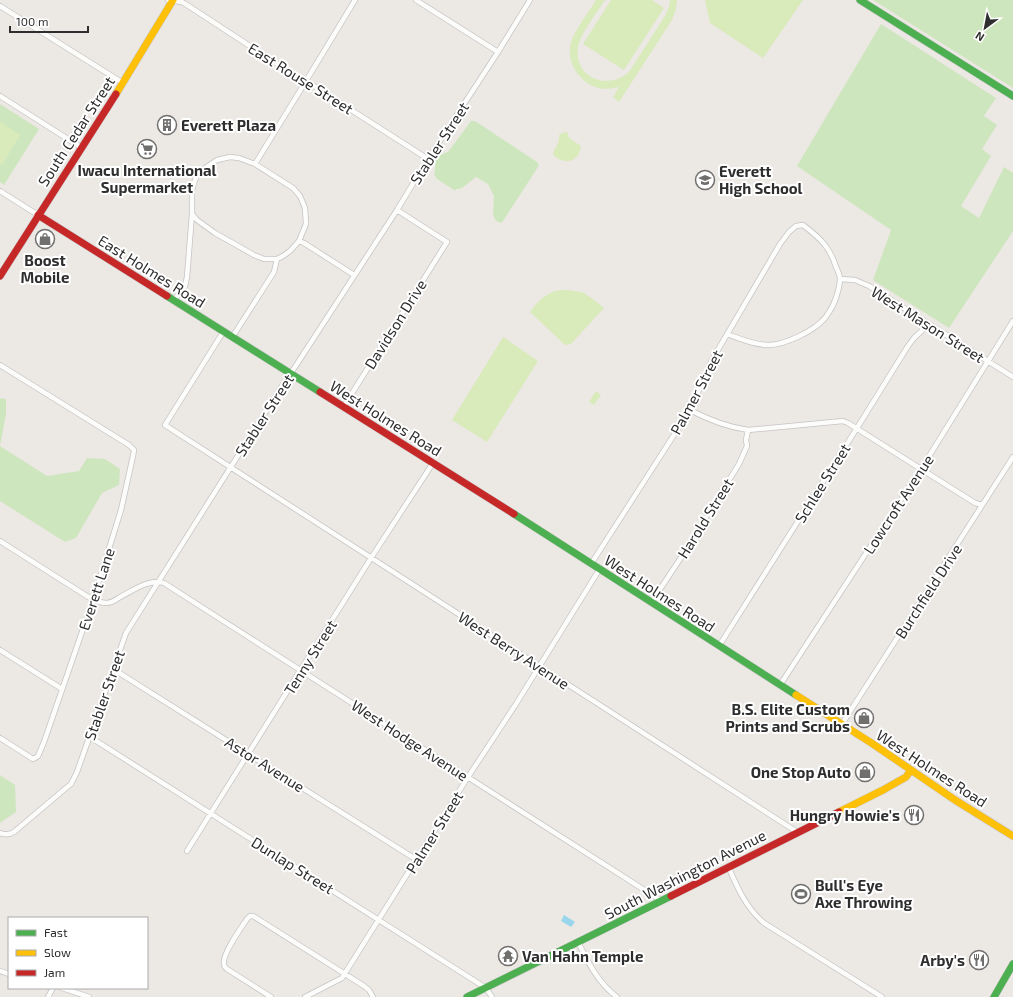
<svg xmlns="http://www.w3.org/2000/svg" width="1013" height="997" viewBox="0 0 1013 997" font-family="'Exo 2',sans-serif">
<rect width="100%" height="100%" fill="#ece8e4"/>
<path fill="#cee6be" d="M873,0h140v88z
M881,24l115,74 -12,18 13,9 -15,24 9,7 -30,50 18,12 25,-51 9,6v58l-64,97 -76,-48 18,-50 -94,-64z
M0,104l39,25 -35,56 -4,-3z
M471,121h4l62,41 2,3 -1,2 -35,54 -2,2 -5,-2 -3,-6 1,-19 -6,-12 -12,-7 -14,11 -8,2 -17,-11 -3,-5 1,-4v-9l2,-5 11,-4z
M0,398l6,1v15l-6,32 47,30 32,-5 8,-13 18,1 15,10 -1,16 -17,8 -26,45 -11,4 -65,-41z
M0,775l15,10 1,27 -16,11z"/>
<path fill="#d9eabb" d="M596,0h9c-7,11 -26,36 -27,48 -4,30 30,43 51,24l36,-56 4,-9 1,-7h7l-1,9 -4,11 -53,82 -6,-5 6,-10c-5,1 -10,2 -15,2 -22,-2 -39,-25 -33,-47 4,-13 18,-30 25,-42z
M611,0h41l12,8 -40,62 -41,-26z
M705,0h98l-40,58 -53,-35z
M0,122l20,13 -18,30 -2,-1z
M566,132l2,1 1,5 12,8c-2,17 -17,19 -28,9v-2l6,-12v-6l3,-2z
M568,290l14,2 11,7 11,9 -33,36 -6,1 -35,-33c6,-9 14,-17 25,-21 4,-1 9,-1 13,-1z
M503,337l35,24 -51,81 -35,-22z
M596,391l5,4 -7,10 -5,-3z"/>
<path fill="#99d6ec" d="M564,915l11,7 -4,5 -10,-6z"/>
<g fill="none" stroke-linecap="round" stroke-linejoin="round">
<g stroke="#c5c4c5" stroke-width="6">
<path id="street" d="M168,0l14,2 5,3 115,75 4,1 122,78
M416,0l82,52
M0,6l123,77
M0,96l82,52
M255,164l51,-83 49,-81
M0,191l38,24
M299,241l5,2 50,32
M840,279l15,1 14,6 144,91
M174,300l11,-14 2,-9 5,-63v-24l3,-10 4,-8 18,-12 13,-3 9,1 16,6 38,24 7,8 5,12 1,16 -7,17 -9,10 -7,5 -6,3h-13l-10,-4 -39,-22 -18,-13 -5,-6
M224,331l-4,6 -55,88 632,407
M233,336l41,-64 3,-13
M0,365l129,80 5,5 -1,6 -12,54 -28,90 -49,142 -6,14 -3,2 -2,1 -33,-21
M344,406l103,-164 -50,-32
M690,410c19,10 38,17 58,20l95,-9 5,2 127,80 7,2
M0,541l93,59c4,1 8,3 13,3 5,0 10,-3 14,-6 12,-6 30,-19 44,-14l496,317
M591,564l99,-154 22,-50 68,-116 9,-12 7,-6 7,-1c17,13 27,22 33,42 2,4 4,8 4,12 0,3 -1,8 -2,12 -2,9 -7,19 -13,27 -11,13 -40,27 -57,27 -14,0 -27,-6 -41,-11
M651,603l31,-47 57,-92 8,-18 -1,-6 2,-10
M719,646l138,-218 51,-82 6,-8 15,-14
M0,650l62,39
M113,669l304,191
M780,685l141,-216 92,-148
M842,724l171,-267
M90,737l396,251 6,9
M0,833c5,2 9,2 14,-1l52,-44 5,-4 6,-12 49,-139 161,-255 8,-11 102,-157 31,-51 70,-107 32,-52
M187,851l184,-293 62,-95
M728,866c9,21 18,42 36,57l118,74
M578,942c10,20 20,41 39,55
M0,971l9,3
M62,988l27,9
M48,997l5,-9
M271,997l-44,-28c-2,-2 -3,-2 -3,-5 -2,-10 17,-36 23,-45l3,-3h3l111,70 5,4 4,7
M305,997l37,-19 126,-201 48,-73 83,-134"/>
</g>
<g stroke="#c5c4c5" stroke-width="8">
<path id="fast" d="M860,0l153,96
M167,296l153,96
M514,514l282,181
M467,997l204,-101
M994,997l19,-33"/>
</g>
<g stroke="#c5c4c5" stroke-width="8">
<path id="slow" d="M116,94l57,-94
M796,695l77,49 82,56 58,36
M839,812l44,-22 23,-13 5,-7"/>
</g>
<g stroke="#c5c4c5" stroke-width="8">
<path id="jam" d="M38,215l129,81
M0,276l116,-182
M320,392l194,122
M671,896l168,-84"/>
</g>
<use href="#street" stroke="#fcfcfb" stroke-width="4.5"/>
<use href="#fast" stroke="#4caf50" stroke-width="7"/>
<use href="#slow" stroke="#ffc107" stroke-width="7"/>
<use href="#jam" stroke="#c62828" stroke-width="7"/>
</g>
<defs>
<g id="building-ring" transform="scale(1)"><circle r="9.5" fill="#fff" stroke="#706f6e" stroke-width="1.5"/><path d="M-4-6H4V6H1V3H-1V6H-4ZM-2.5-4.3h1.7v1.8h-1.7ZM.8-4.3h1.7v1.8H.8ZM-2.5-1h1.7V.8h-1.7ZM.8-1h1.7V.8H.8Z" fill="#706f6e"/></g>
<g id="supermarket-ring" transform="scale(1)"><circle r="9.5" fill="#fff" stroke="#706f6e" stroke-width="1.5"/><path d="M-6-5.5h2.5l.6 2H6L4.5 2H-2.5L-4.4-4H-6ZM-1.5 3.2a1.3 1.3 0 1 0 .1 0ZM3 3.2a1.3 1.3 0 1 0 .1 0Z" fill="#706f6e"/></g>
<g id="school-ring" transform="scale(1)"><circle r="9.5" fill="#fff" stroke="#706f6e" stroke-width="1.5"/><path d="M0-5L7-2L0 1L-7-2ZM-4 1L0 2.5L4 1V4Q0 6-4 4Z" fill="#706f6e"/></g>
<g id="shop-ring" transform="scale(1)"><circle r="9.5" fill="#fff" stroke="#706f6e" stroke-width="1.5"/><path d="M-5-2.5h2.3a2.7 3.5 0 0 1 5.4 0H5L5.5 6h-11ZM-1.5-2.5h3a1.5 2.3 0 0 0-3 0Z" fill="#706f6e"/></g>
<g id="restaurant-ring" transform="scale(1)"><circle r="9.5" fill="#fff" stroke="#706f6e" stroke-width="1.5"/><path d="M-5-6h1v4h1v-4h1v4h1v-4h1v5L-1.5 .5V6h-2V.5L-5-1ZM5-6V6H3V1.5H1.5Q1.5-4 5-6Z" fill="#706f6e"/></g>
<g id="stadium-ring" transform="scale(1)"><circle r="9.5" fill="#fff" stroke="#706f6e" stroke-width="1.5"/><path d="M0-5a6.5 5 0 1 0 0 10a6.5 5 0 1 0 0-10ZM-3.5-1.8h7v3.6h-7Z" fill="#706f6e"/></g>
<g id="temple-ring" transform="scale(1)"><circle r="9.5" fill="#fff" stroke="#706f6e" stroke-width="1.5"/><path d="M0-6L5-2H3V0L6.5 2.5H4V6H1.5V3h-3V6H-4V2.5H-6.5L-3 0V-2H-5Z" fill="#706f6e"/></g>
</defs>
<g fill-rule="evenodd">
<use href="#building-ring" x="167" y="125"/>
<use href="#supermarket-ring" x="147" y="149"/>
<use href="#school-ring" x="705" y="180"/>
<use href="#shop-ring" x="45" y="239"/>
<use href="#shop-ring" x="864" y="718"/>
<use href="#shop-ring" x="865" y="772"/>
<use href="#restaurant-ring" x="914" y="815"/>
<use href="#stadium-ring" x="801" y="894"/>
<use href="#temple-ring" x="508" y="956"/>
<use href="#restaurant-ring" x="979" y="960"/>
</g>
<g text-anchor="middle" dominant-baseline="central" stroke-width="4" stroke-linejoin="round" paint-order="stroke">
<g font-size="15" fill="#2e2e2e" stroke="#fff">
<text transform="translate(301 78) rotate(32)">East Rouse Street</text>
<text transform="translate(76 131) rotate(-57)">South Cedar Street</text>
<text transform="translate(439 143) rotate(-57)">Stabler Street</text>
<text transform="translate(152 271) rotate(32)">East Holmes Road</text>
<text transform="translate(395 324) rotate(-58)">Davidson Drive</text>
<text transform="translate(928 324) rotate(32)">West Mason Street</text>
<text transform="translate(696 392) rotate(-62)">Palmer Street</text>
<text transform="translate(264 415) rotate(-57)">Stabler Street</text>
<text transform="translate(386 418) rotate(32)">West Holmes Road</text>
<text transform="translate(822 483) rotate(-58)">Schlee Street</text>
<text transform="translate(898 504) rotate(-57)">Lowcroft Avenue</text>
<text transform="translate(705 518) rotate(-58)">Harold Street</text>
<text transform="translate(96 589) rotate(-72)">Everett Lane</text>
<text transform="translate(928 591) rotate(-57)">Burchfield Drive</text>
<text transform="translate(660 593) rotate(33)">West Holmes Road</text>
<text transform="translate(514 650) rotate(33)">West Berry Avenue</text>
<text transform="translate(310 657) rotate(-58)">Tenny Street</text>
<text transform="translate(104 695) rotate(-71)">Stabler Street</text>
<text transform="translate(410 740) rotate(33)">West Hodge Avenue</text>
<text transform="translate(265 764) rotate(32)">Astor Avenue</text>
<text transform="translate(932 768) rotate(33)">West Holmes Road</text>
<text transform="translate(434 832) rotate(-58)">Palmer Street</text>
<text transform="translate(293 865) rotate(32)">Dunlap Street</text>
<text transform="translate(685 874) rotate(-27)">South Washington Avenue</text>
</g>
<g font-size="15" font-weight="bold" fill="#2e2e2e" stroke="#fff" text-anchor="start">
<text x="181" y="125">Everett Plaza</text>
<text x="147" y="170" text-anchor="middle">Iwacu International<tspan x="147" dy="17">Supermarket</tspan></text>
<text x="719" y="171">Everett<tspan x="719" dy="17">High School</tspan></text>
<text x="45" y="260" text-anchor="middle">Boost<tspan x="45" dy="17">Mobile</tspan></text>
<text x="850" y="709" text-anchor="end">B.S. Elite Custom<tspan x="850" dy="17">Prints and Scrubs</tspan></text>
<text x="851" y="772" text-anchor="end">One Stop Auto</text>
<text x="900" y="815" text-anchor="end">Hungry Howie's</text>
<text x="815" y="885">Bull's Eye<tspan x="815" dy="17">Axe Throwing</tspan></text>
<text x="522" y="956">Van Hahn Temple</text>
<text x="965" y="960" text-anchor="end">Arby's</text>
</g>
</g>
<rect x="8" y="917" width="140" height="72" fill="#ffffff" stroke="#ababab"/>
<rect x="16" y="930" width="20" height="6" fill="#4caf50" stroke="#ababab"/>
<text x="44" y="937" font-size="12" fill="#2e2e2e">Fast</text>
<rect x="16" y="950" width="20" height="6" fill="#ffc107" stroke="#ababab"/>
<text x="44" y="957" font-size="12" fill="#2e2e2e">Slow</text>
<rect x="16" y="970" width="20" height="6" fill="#c62828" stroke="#ababab"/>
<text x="44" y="977" font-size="12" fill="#2e2e2e">Jam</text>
<g transform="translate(985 28) rotate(212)" stroke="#ffffff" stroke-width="3" paint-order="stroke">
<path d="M0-3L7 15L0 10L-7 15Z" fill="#2e2e2e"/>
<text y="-6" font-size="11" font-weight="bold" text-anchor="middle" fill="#2e2e2e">N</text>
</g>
<path d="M10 26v6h78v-6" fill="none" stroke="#2e2e2e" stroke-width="2"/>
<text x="16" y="26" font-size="12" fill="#2e2e2e" stroke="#ffffff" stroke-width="3" paint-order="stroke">100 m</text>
</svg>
